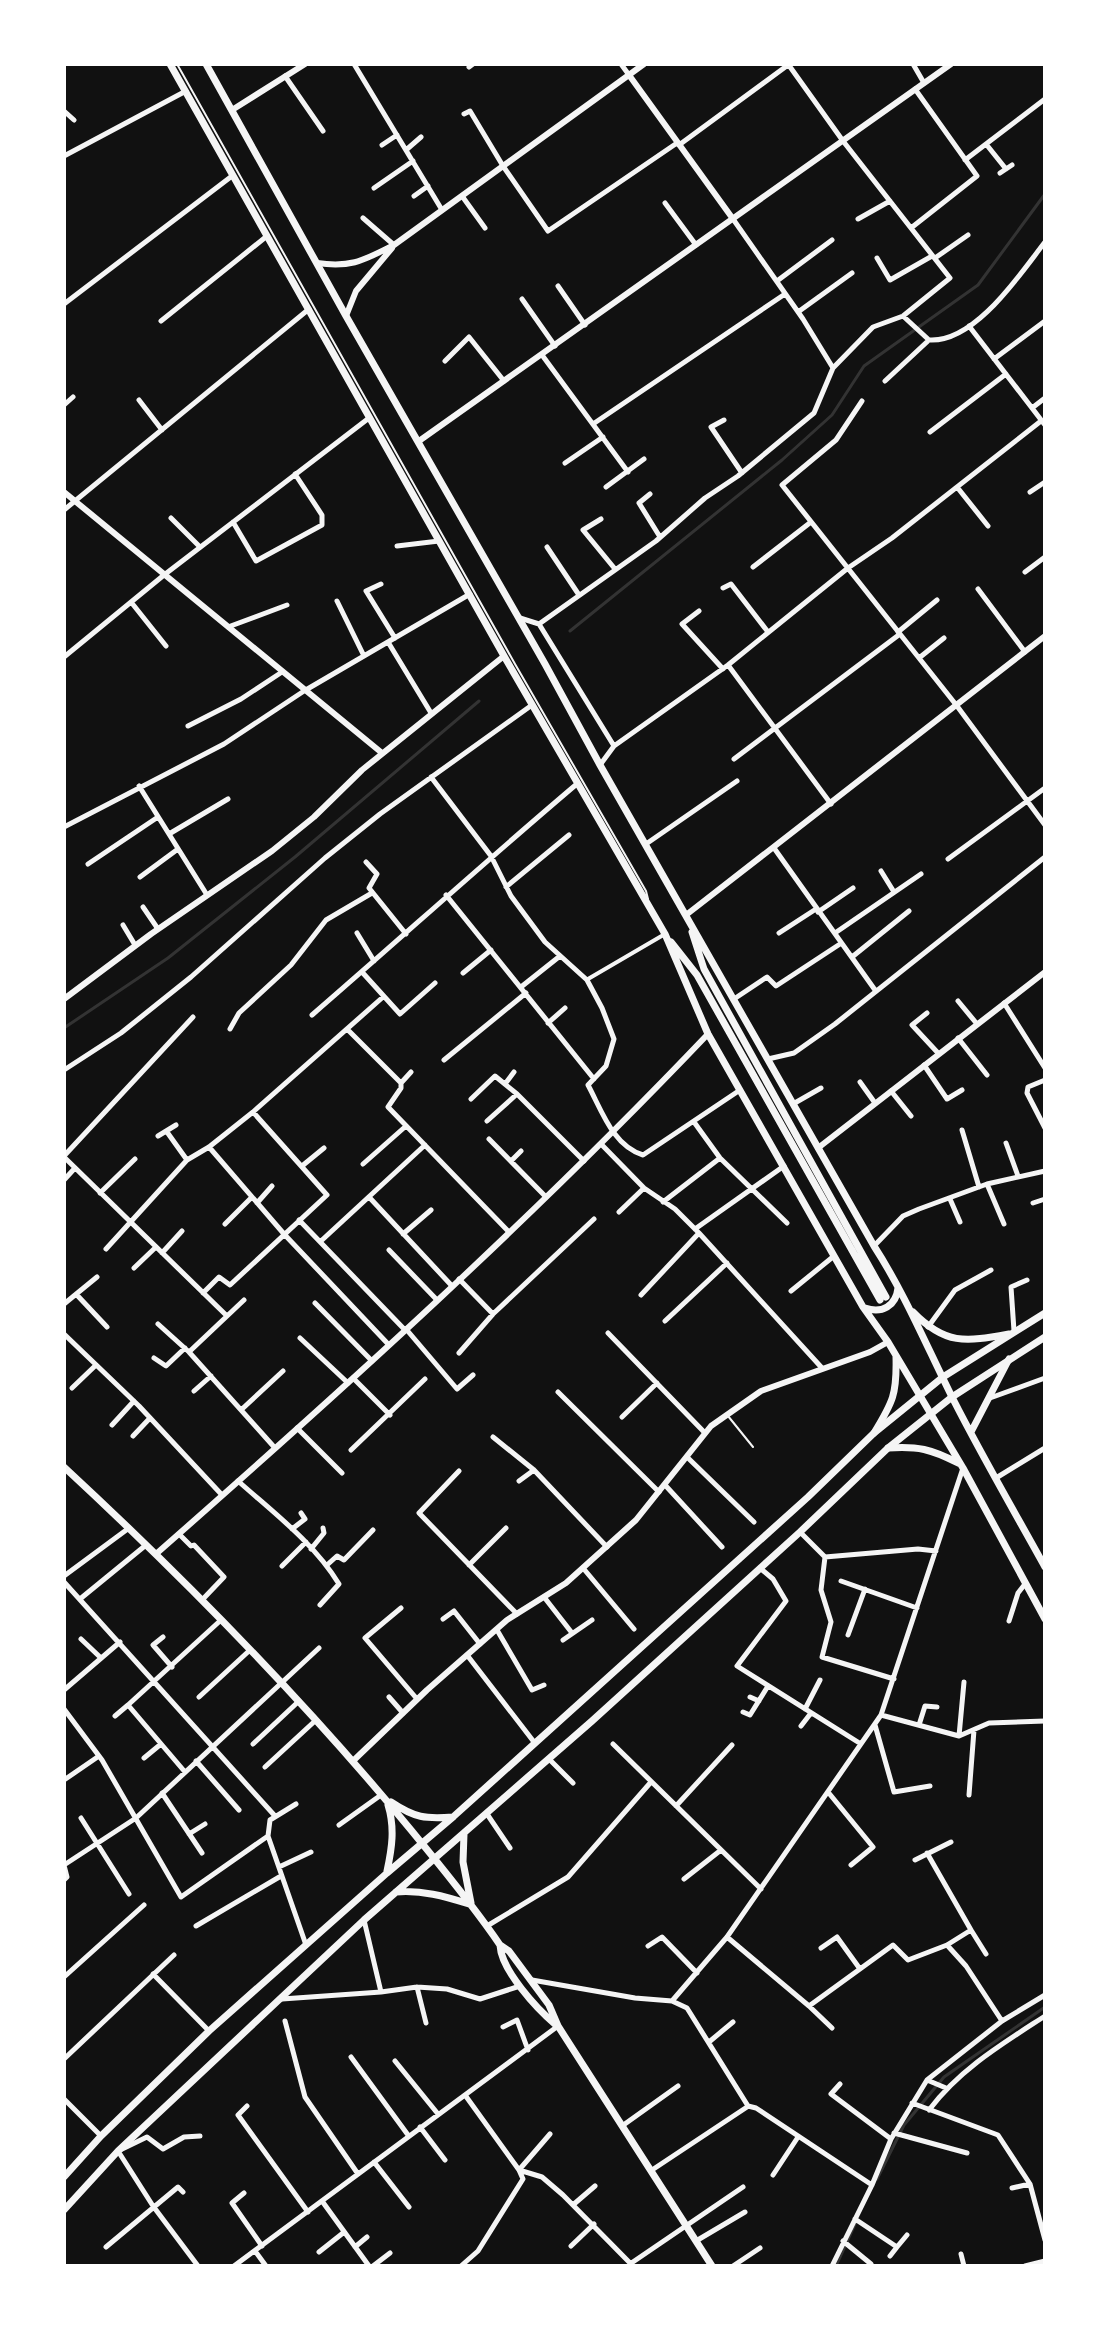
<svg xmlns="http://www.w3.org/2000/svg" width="1109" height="2330" viewBox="0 0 1109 2330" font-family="Barlow,sans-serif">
<rect width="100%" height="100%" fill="#111"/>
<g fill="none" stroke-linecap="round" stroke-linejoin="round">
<path stroke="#333" stroke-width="3" d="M570,631l212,-171 50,-45 32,-49 114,-81 67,-91
M64,1028l104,-70 127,-101 184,-156
M877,2179l27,-54 40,-48 101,-70
M836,2266l20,-44"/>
<path stroke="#f5f5f5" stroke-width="2" d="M177,64l338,600 131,227 2,8
M728,1416l25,31"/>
<path stroke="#f5f5f5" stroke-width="4" d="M588,979l77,-45"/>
<path stroke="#f5f5f5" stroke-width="5" d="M354,64l88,146
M621,64l8,11
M913,64l11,19
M469,67l4,-3
M285,76l38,55
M64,111l10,9
M464,114l6,-3 33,55 45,65 129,-88
M986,144l20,25
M382,145l15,-10
M679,145l109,-80
M406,150l15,-13
M64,156l122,-65
M965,160l80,-61
M1000,173l12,-8
M374,188l39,-27
M414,196l14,-10
M462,196l23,32
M665,203l31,42
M363,218l31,27
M733,219l70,100 30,49
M858,219l32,-18
M911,228l66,-52 -62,-87
M877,258l13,22 42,-24
M935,258l33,-23
M777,281l55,-41
M558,286l27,39
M522,299l33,47
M64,304l168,-128
M798,312l54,-39
M903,316l26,24
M161,321l106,-85
M969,326l76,99
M542,355l86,117
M994,359l51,-38
M445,361l24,-24 35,44
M885,381l44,-41c46,3 91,-66 116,-98
M139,400l23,30
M862,401l-26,39 -54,45 175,221 88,119
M64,405l9,-8
M1032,408l13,-10
M724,420l-13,7 31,46
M593,424l192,-130
M930,432l76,-58
M565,463l38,-26
M606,487l38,-28
M957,487l31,39
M1030,492l15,-10
M650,494l-11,9 21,34
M64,510l245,-201
M171,518l29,29
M601,519l-18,11 32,39
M233,522l23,39 66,-36v-10l-27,-41
M397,546l42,-5
M547,547l32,48
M753,567l58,-45
M1025,572l20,-15
M381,584l-15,7 29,47
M723,588l8,-4 37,48
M978,589l47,63
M337,601l27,55
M131,602l35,44
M699,611l-17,13 41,45
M520,618l19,6 117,-83 49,-43 33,-22 76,-63 19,-45 40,-41 30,-11 47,-38 -107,-137 -55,-77
M539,624l75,122
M228,627l59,-22
M898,632l39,-32
M388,642l43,71
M64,657l100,-82 205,-157
M919,658l25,-20
M728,665l103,139
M188,726l53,-27 41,-27
M734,759l166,-125
M600,765l14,-19 114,-81 120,-97 44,-30 149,-117
M431,777l60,79 20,40 34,46 42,38 15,28 12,31 -8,27 -18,19c14,26 25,61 55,70l97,-65
M139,786l68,109
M64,827l160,-83 80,-53 166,-97
M169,834l59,-35
M646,844l91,-63
M774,848l101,142
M948,859l97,-71
M366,862l11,12 -8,14 37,46
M88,864l70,-47
M881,871l13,21
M140,877l38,-28
M506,887l63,-52
M446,895l148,184
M143,907l15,22
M818,912l35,-24
M123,925l12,20
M357,933l17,28
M779,933l37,-24
M835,933l86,-59
M852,957l57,-46
M362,972l38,42 35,-31
M463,973l28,-23
M521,987l39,-31
M734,999l33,-22 9,9 64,-42
M958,1001l19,23
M1004,1003l41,65
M927,1013l-15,12 26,28
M312,1015c89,-77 176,-156 266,-232
M548,1023l17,-15
M230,1029l9,-16 52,-48 35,-45 46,-27
M348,1030l53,53
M958,1038l29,37
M768,1059l26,-6 41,-29 210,-167
M444,1060l82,-67
M924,1065l23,34 15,-9
M64,1070l57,-37 70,-56 134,-119 55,-44 152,-109
M411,1072l-10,11v5l-13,19 121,125
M1045,1080l-17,7 -1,6 18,35
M860,1082l15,21
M505,1084l9,-12
M891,1091l20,25
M471,1099l24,-23 22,18 67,67
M793,1104l28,-16
M487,1121l30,-27
M694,1122l26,36 67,65
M962,1130l17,57
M167,1132l20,28
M158,1136l18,-11
M489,1139l57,58
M1006,1143l12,33
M602,1145l42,43 31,21 24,24 123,135
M209,1147l75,87 105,111
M64,1156l129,-139
M64,1157l163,159
M511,1161l10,-10
M363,1164l43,-38
M302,1166l22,-18
M64,1180l11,-12
M987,1184l17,40
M100,1193l35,-34
M369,1197l83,89
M950,1199l10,23
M663,1202l57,-44
M257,1203l15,-17
M1033,1203l12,-4
M619,1212l25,-24
M299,1220l106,110
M225,1224l27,-27
M695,1229l89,-63
M403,1234l28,-24
M321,1241l104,-96
M874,1246l29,-30 16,-7 68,-25 58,-13
M106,1249l81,-89 22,-13 44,-35 130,-115
M389,1250l48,50
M162,1253l20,-22
M134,1268l22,-21
M459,1279l34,35
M791,1291l43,-35
M203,1293l16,-16 11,8 97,-90 -74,-83
M76,1294l31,33
M641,1295l58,-62
M315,1303l57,58
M64,1304l33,-27
M665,1321l62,-58
M158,1324l31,28 86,96
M928,1327l27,-37 36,-20
M406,1329l51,60 16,-14
M1014,1331l-3,-44 16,-7
M608,1333l97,100
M64,1334l75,72 83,89
M300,1338l48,45
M189,1352l55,-52
M459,1353l34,-39 101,-95
M154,1358l12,8 19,-18
M353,1378l37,37
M72,1388l24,-23
M194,1391l17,-15
M558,1392l101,100
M990,1398l55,-20
M241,1410l42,-39
M622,1417l35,-34
M112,1425l22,-24
M297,1428l45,45
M133,1436l17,-18
M493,1437l41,33 73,77
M351,1450l74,-71
M687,1457l67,65
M459,1471l-40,42 98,101
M996,1478l49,-30
M238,1481c36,32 76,62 101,103l-19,21
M519,1481l15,-11
M665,1485l57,62
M292,1529l13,-10 -4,-6
M800,1532l25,25 93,-8 18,2
M179,1534l12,12 3,-1 30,32 -21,22
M311,1549l13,-16 -1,-5
M825,1557l-4,33 10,32 -9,35 72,22
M327,1565l10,-9 7,4 29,-30
M469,1565l37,-37
M282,1566l24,-24
M583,1568l51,61
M760,1568l13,11 13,22 -49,65 124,78
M64,1576l65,-48
M841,1581l76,27
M64,1582l211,234
M544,1597l28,36
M80,1599l66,-54
M401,1608l-36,30 52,61
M443,1619l11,-8 26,33
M1009,1621l9,-28 7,-9
M497,1630l35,60 12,-5
M848,1635l17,-46
M163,1637l-10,8 19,22
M81,1639l20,19
M563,1640l29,-20
M467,1655l67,87
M64,1690l56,-48
M199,1697l51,-47
M389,1697l14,16
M750,1697l9,4
M64,1709l38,51 79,137 87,-61
M805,1709l15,-29
M743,1712l7,3 18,-29
M881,1715l78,21 30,-13 56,-2
M115,1716l13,-11
M875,1725l19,67 36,-6
M919,1725l6,-19 12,1
M801,1726l10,-13
M959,1736l5,-54
M253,1744l46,-43
M613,1744l148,145
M144,1758l17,-14
M549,1759l24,24
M196,1761l43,49
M265,1767l51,-47
M185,1772l-57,-67 93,-85
M64,1780l35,-24
M828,1792l45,55 -22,18
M162,1793l40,60
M969,1795l5,-65
M296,1804l-26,16 -2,16 38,109
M676,1806l56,-61
M487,1814l23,34
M81,1818l48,76
M339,1825l42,-30
M189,1834l16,-10
M915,1860l36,-18
M64,1865l72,-47 183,-170
M64,1865l3,12 -3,3
M279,1867l32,-15
M684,1879l37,-29
M364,1920l17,72 36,-5 30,2 33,10 40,-13
M196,1926l85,-50
M487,1926l81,-49 83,-95
M971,1930l15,24
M727,1937l82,69 84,-61 15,15 39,-15 24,-15 -44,-77
M947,1945l19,21 36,55
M648,1946l14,-9 35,36
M821,1948l16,-11 23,32
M153,1974l56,57
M64,1977l80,-72
M532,1980l103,18 37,3 55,-64 154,-222 82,-247
M417,1987l9,36
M282,1999l99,-7
M672,2001l15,7 61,98 8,2 116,77
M809,2006l23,22
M285,2021l20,76 53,77
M503,2027l14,-7 11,30
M709,2042l24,-20
M351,2057l57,78
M64,2059l110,-104
M395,2061l43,53
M927,2080l19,8
M840,2084l-9,10 60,45
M465,2095l54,75 23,7 21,18 67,68
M64,2099l37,37
M912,2103l86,32 32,49 15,56
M247,2106l-9,9 70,97
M929,2110c31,-41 73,-66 116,-94
M622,2126l56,-40
M420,2127l25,33
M894,2133l73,20
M374,2162l35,45
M652,2170l95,-63
M773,2175l25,-38
M1012,2188l18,-4
M244,2193l-12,10 30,43
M322,2201l47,65
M574,2204l21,-18
M855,2219l42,28 10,-12
M696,2241l49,-29
M843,2241l28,23
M571,2246l23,-22
M106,2247l72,-60 5,5
M355,2247l12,-10
M255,2251l11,15
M319,2252l24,-19
M961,2254l3,12
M890,2256l7,-9
M198,2266l-45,-60 -35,-55 29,-14 16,12 21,-12 16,-1
M234,2266l324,-240
M373,2266l17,-13
M461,2266l17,-15 45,-72 -4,-9 31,-36
M627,2266l116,-79
M733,2266l27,-18
M832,2266l40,-81 19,-46 36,-59 75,-59 43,-26
M1025,2266l20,-5"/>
<path stroke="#f5f5f5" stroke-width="6" d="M629,75l104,144
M232,110l73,-46
M317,263c35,5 47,-3 77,-18l250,-181
M346,316l10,-25 36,-43
M419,441l532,-377
M64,492l318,261
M686,915l359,-279
M64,999l87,-65 121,-83 42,-34 48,-47 142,-114
M818,1148l227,-176
M156,1554c190,-167 378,-337 552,-520
M353,1761l74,-71 80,-70 59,-37 70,-63 75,-94 50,-35 109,-39 18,-10"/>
<path stroke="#f5f5f5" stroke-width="7" d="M64,1467c123,114 240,233 347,363 31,38 62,75 89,115l9,6 40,54 9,21 154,240
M391,1802c24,16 34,17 62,15
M464,1834l-1,28 8,41
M387,1871c5,-23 8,-43 1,-66
M396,1892c26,-2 48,4 73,12
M500,1945c1,25 37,64 56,80
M64,2177l37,-41 108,-105 178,-158 66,-56 355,-320 66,-64 69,-56 102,-64
M64,2210l54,-59 246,-231 228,-199 208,-189 88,-84 64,-51 93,-60"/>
<path stroke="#f5f5f5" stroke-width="7" d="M170,64l334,592 161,278 43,100 155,273 25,35 75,126 82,151
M206,64l140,252 199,348 55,101 274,481c31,48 53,101 79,153 29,57 61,112 92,168
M692,932l12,37 182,328
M671,942l26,33 183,325
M865,1308c17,6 31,-2 33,-20
M913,1312c32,33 52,30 96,22
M971,1432l38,-73
M874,1433c19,-31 23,-39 22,-76
M888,1448c30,-2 43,1 70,15"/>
</g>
<rect width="1109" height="2330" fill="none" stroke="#ffffff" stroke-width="132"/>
</svg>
